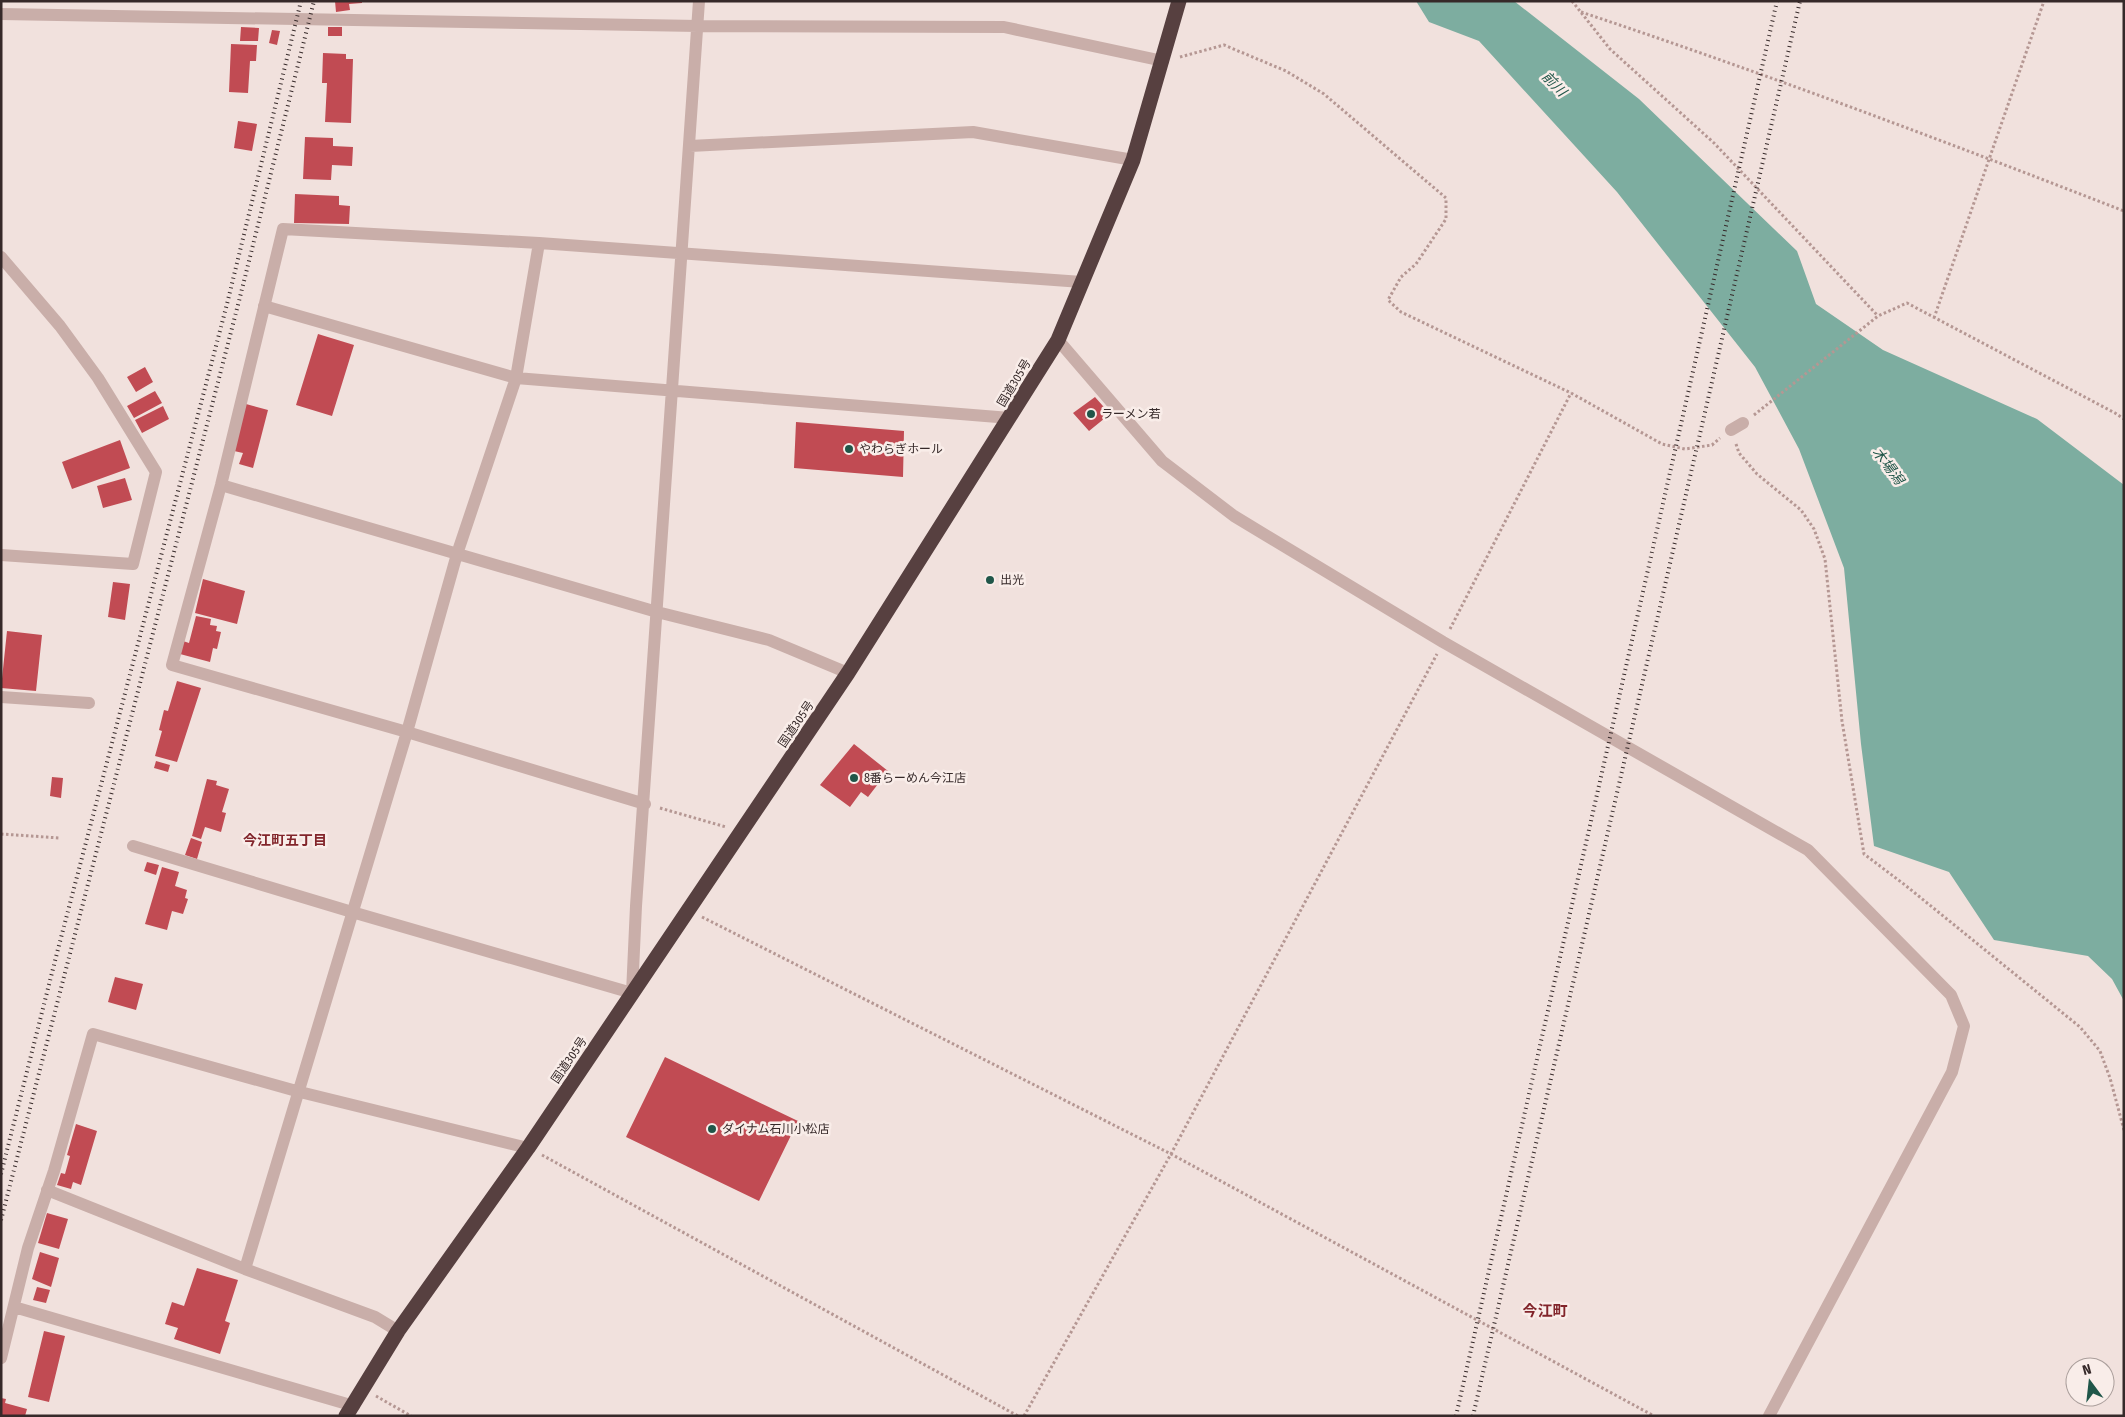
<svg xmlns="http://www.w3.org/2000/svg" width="2125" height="1417" viewBox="0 0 2125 1417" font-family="'Fira Sans Condensed','Noto Sans JP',sans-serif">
<rect width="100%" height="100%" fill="#f1e1dd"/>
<path fill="#7dada0" d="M1416,1h98l125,98 158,152 19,53 67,46 154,69 87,66v516l-12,-22 -24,-23 -94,-16 -45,-68 -75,-26 -13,-102 -17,-176 -45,-119 -44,-82 -138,-175 -138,-151 -50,-19z"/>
<path fill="#c14b53" d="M335,1h27v2l-13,1 1,6 -14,2z
M241,27l18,1 -1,13h-18z
M328,27h14v9h-14z
M272,30l8,1 -3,14 -8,-2z
M231,44l26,1 -1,16h-6l-2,32 -19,-1z
M323,53l23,1v5h7l-2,64 -26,-1 2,-39h-5z
M238,121l19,3 -5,27 -18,-3z
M305,137l28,1v8l20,1 -1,19 -20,-1 -1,15 -28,-1z
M295,194l44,2v9l11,1 -1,18 -55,-1z
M318,334l36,11 -22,71 -36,-11z
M145,367l8,15 -17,10 -9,-15z
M155,391l7,12 -28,15 -7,-12z
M1095,397l15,17 -21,17 -16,-18z
M246,404l22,6 -15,58 -14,-4 4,-11 -9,-2z
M163,406l6,13 -27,14 -7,-13z
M796,422l108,9 -1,46 -109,-9z
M120,440l10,28 -58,21 -10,-27z
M125,478l7,22 -29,8 -6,-22z
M203,579l42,12 -8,33 -42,-11z
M113,582l17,2 -5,36 -17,-3z
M196,616l15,3 -1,6 7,1 -1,5 5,1 -4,17 -4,-1 -3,14 -30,-8 3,-13 6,2z
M7,631l35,4 -6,56 -35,-3z
M177,681l24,7 -24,74 -22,-6 7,-25 -3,-1 5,-20 4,1z
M854,744l34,27 -20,26 -7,-5 -11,15 -30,-22z
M156,761l14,4 -2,7 -14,-4z
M52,777l11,1 -2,20 -11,-2z
M207,779l10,2 -1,4 13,4 -7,23 4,1 -5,19 -16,-5 -4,12 -9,-3z
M191,838l11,4 -5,17 -12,-4z
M147,862l12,3 -3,10 -12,-4z
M162,867l17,5 -4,14 12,4 -2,8 3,1 -5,15 -11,-3 -5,19 -22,-6z
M115,977l28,7 -7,26 -28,-8z
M665,1057l133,64 -39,80 -133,-64z
M76,1124l21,7 -16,54 -8,-3 -2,7 -14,-4 4,-12 4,1 5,-18 -3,-1z
M47,1213l21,6 -9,30 -21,-6z
M40,1252l19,6 -8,29 -19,-8z
M197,1268l41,12 -13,41 5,2 -10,31 -46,-15 4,-11 -13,-4 7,-22 12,4z
M37,1287l13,3 -4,13 -13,-3z
M44,1331l21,5 -16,66 -21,-5z
M1,1398l5,1 -1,4 22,6 -2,7h-24z"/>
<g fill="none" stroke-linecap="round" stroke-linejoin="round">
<path stroke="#b59793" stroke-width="3" stroke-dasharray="2.5 2.5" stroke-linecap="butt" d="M1572,1l38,48 104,94 164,173
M1581,12c183,61 363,129 543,199
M1180,57l44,-12 62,26 38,23 122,104v21l-30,45 -15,13 -13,23 13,12 170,81 91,51 23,5 27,-4 8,-7
M1934,318l110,-317
M1754,415l124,-99 29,-13 208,110 9,6
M1736,444l3,9 18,21 44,36 13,19 11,30 17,162 22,133 41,31 175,142 20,24 10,27 14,52
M1450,629l121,-236
M660,808l66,19
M1,834l59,4
M702,917l469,237 483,262
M542,1155l476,261
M376,1396l35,20
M1024,1416l147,-262 266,-500"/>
<path stroke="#c9aea9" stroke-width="12" d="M1,14l697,12 306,1 159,34
M690,146l283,-14 160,28
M539,243l-256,-14 -62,256 -49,180 235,67 238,72
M1,257l59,69 38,52 58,94 -23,92 -132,-9
M264,306l252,72 494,40
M1058,340l104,121 72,55 209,126 365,208 143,145 13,31 -12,46 -183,344
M1731,430l12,-7
M221,485l436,127 112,28 79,33
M1,697l88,6
M133,846l219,66 280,81 4,-87 63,-905
M47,1190l198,79 130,48 23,14
M245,1269l162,-537 50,-178 59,-176 23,-135 543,39
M14,1307l340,99
M1,1358l27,-110 26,-77 39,-137 207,58 228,56"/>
<path stroke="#574040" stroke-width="15" d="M346,1416l52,-85 130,-183 320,-475 210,-333 75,-180 46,-159"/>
<path stroke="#362929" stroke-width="4" stroke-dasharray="1 4" stroke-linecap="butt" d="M1,1174l56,-221 170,-649 74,-303
M1,1220l238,-919 75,-300
M1456,1416l321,-1415
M1473,1416l327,-1415"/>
</g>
<g fill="#205649" stroke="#f9ede9" stroke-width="2">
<circle cx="1091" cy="414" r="5"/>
<circle cx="849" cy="449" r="5"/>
<circle cx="990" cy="580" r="5"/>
<circle cx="854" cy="778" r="5"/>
<circle cx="712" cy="1129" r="5"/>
</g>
<g text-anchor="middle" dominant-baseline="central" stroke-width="5" stroke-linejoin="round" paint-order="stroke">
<g font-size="12" fill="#362929" stroke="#f9ede9">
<text transform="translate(1014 383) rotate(-59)">国道305号</text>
<text transform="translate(796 724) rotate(-56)">国道305号</text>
<text transform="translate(569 1060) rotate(-56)">国道305号</text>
</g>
<g font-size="12" fill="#362929" stroke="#f9ede9" text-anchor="start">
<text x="1101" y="414">ラーメン若</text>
<text x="859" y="449">やわらぎホール</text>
<text x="1000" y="580">出光</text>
<text x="864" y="778">8番らーめん今江店</text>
<text x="722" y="1129">ダイナム石川小松店</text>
</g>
<g font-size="14" font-style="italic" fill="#205649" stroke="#f9ede9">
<text transform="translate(1554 84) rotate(45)">前川</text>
<text transform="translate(1888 466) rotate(53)">木場潟</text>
</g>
<g font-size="14" font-weight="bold" fill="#82252b" stroke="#f9ede9">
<text x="285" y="840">今江町五丁目</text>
</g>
<g font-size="15" font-weight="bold" fill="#82252b" stroke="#f9ede9">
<text x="1545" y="1311">今江町</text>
</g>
</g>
<rect width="2125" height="1417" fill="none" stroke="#362929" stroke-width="5"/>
<g transform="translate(2090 1382) rotate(345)"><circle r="24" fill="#f9ede9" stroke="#ab9f9c"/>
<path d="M0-4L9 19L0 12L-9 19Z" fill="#205649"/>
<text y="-8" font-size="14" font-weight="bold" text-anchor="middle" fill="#362929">N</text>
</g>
</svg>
